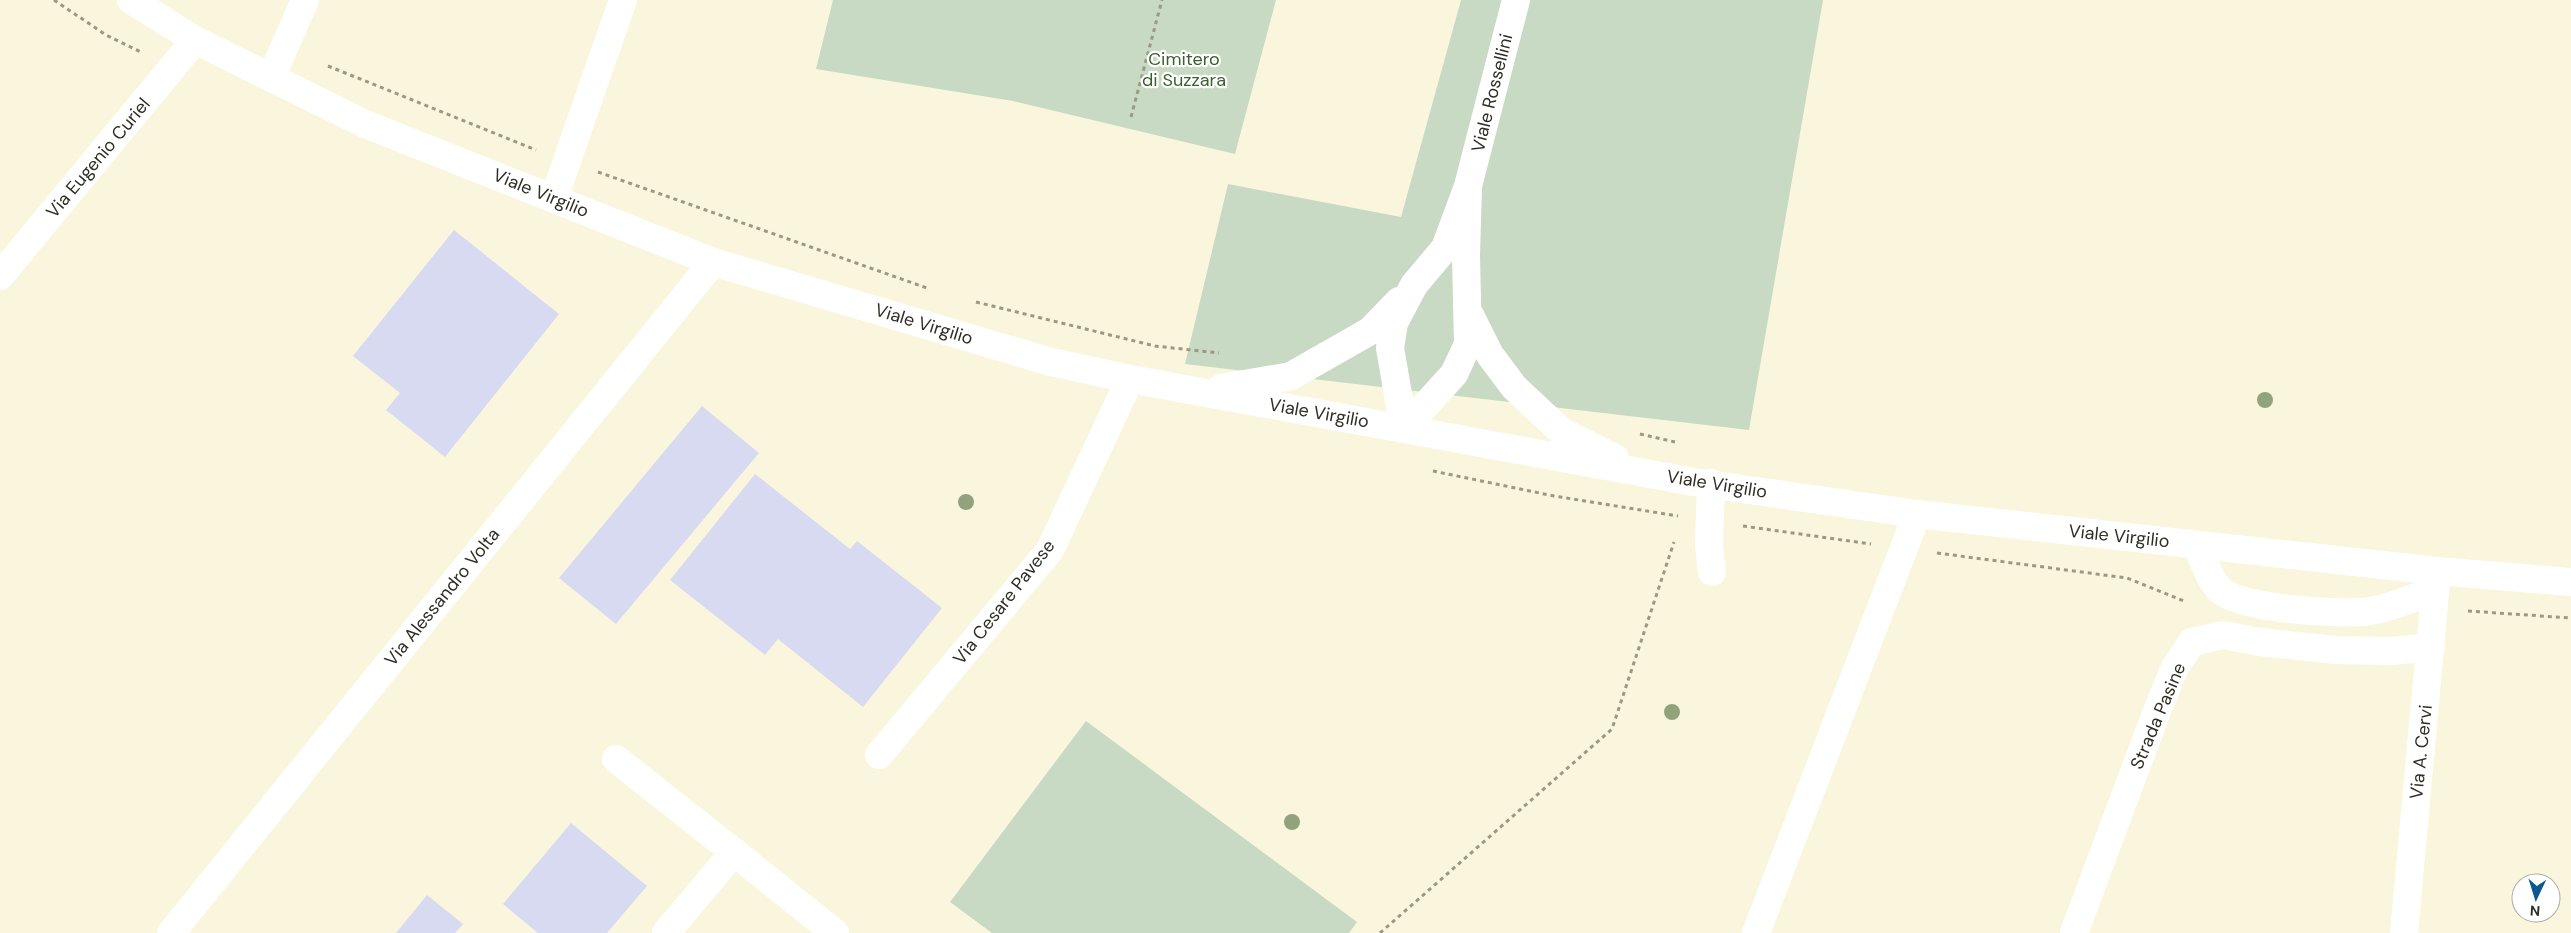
<svg xmlns="http://www.w3.org/2000/svg" width="2571" height="933" viewBox="0 0 2571 933" font-family="'DM Sans',sans-serif">
<rect width="100%" height="100%" fill="#faf6dd"/>
<path fill="#c8dac3" d="M833,0h443l-41,154 -222,-53 -197,-32z
M1461,0h362l-74,430 -564,-66 43,-180 173,33z
M1086,721l271,201 -8,11h-357l-42,-31z"/>
<path fill="#d8daf2" d="M454,230l105,84 -114,143 -59,-47 14,-17 -47,-37z
M702,406l57,47 -143,171 -57,-46z
M755,474l95,75 7,-8 85,67 -79,99 -85,-68 -13,16 -95,-75z
M571,823l76,63 -40,47h-69l-35,-29z
M427,895l36,29 -8,9h-59z"/>
<g fill="none" stroke-linecap="round" stroke-linejoin="round">
<path stroke="#9b9886" stroke-width="3" stroke-dasharray="4 4" stroke-linecap="butt" d="M54,0l52,35 35,17
M328,66l208,84
M1131,117l31,-117
M598,172l329,116
M976,302l179,44 64,7
M1640,434l35,8
M1433,471l121,25 124,20
M1743,526l128,18
M1937,553l190,25 57,23
M2468,611l103,7
M1380,933l232,-204 62,-187"/>
<path stroke="#fff" stroke-width="28" d="M131,0l64,40 170,84 348,138 338,100 79,17 564,103 223,32 520,57 134,11
M271,78l34,-78
M1468,186l-2,70 2,88 -14,30 -50,55 -14,-81 4,-25 20,-38 31,-37 23,-62 48,-186
M554,198l69,-198
M0,276l195,-236
M1470,315l20,40 24,32 47,44 54,27
M1221,388l70,-12 79,-45 29,-30
M1711,483l-2,62 3,27
M2197,545c6,14 11,32 22,44 19,20 115,25 143,23 25,-2 50,-14 73,-22
M879,755l171,-205 80,-171
M616,759l118,93
M171,933l542,-671
M666,933l68,-81 101,81
M1756,933l161,-419
M2074,933l83,-222 18,-44 17,-25 31,-7 37,7 76,8 56,1 39,-4
M2404,933l33,-362"/>
</g>
<g fill="#90a37d">
<circle cx="2265" cy="400" r="8"/>
<circle cx="966" cy="502" r="8"/>
<circle cx="1672" cy="712" r="8"/>
<circle cx="1292" cy="822" r="8"/>
</g>
<g text-anchor="middle" dominant-baseline="central" stroke-width="4.5" stroke-linejoin="round" paint-order="stroke">
<g font-size="18" fill="#3a5f2e" stroke="#fff">
<text x="1184" y="59">Cimitero<tspan x="1184" dy="21">di Suzzara</tspan></text>
</g>
<g font-size="18" fill="#2f2e24" stroke="#fff">
<text transform="translate(1492 93) rotate(-76)">Viale Rossellini</text>
<text transform="translate(98 158) rotate(-50)">Via Eugenio Curiel</text>
<text transform="translate(541 193) rotate(22)">Viale Virgilio</text>
<text transform="translate(924 324) rotate(17)">Viale Virgilio</text>
<text transform="translate(1319 413) rotate(10)">Viale Virgilio</text>
<text transform="translate(1717 484) rotate(9)">Viale Virgilio</text>
<text transform="translate(2119 536) rotate(6)">Viale Virgilio</text>
<text transform="translate(442 597) rotate(-51)">Via Alessandro Volta</text>
<text transform="translate(1004 602) rotate(-52)">Via Cesare Pavese</text>
<text transform="translate(2158 716) rotate(-67)">Strada Pasine</text>
<text transform="translate(2421 752) rotate(-84)">Via A. Cervi</text>
</g>
</g>
<g transform="translate(2536 898) rotate(184)"><circle r="24" fill="#ffffff" stroke="#acaba7"/>
<path d="M0-4L9 19L0 12L-9 19Z" fill="#095a8d"/>
<text y="-8" font-size="14" font-weight="bold" text-anchor="middle" fill="#2f2e24">N</text>
</g>
</svg>
